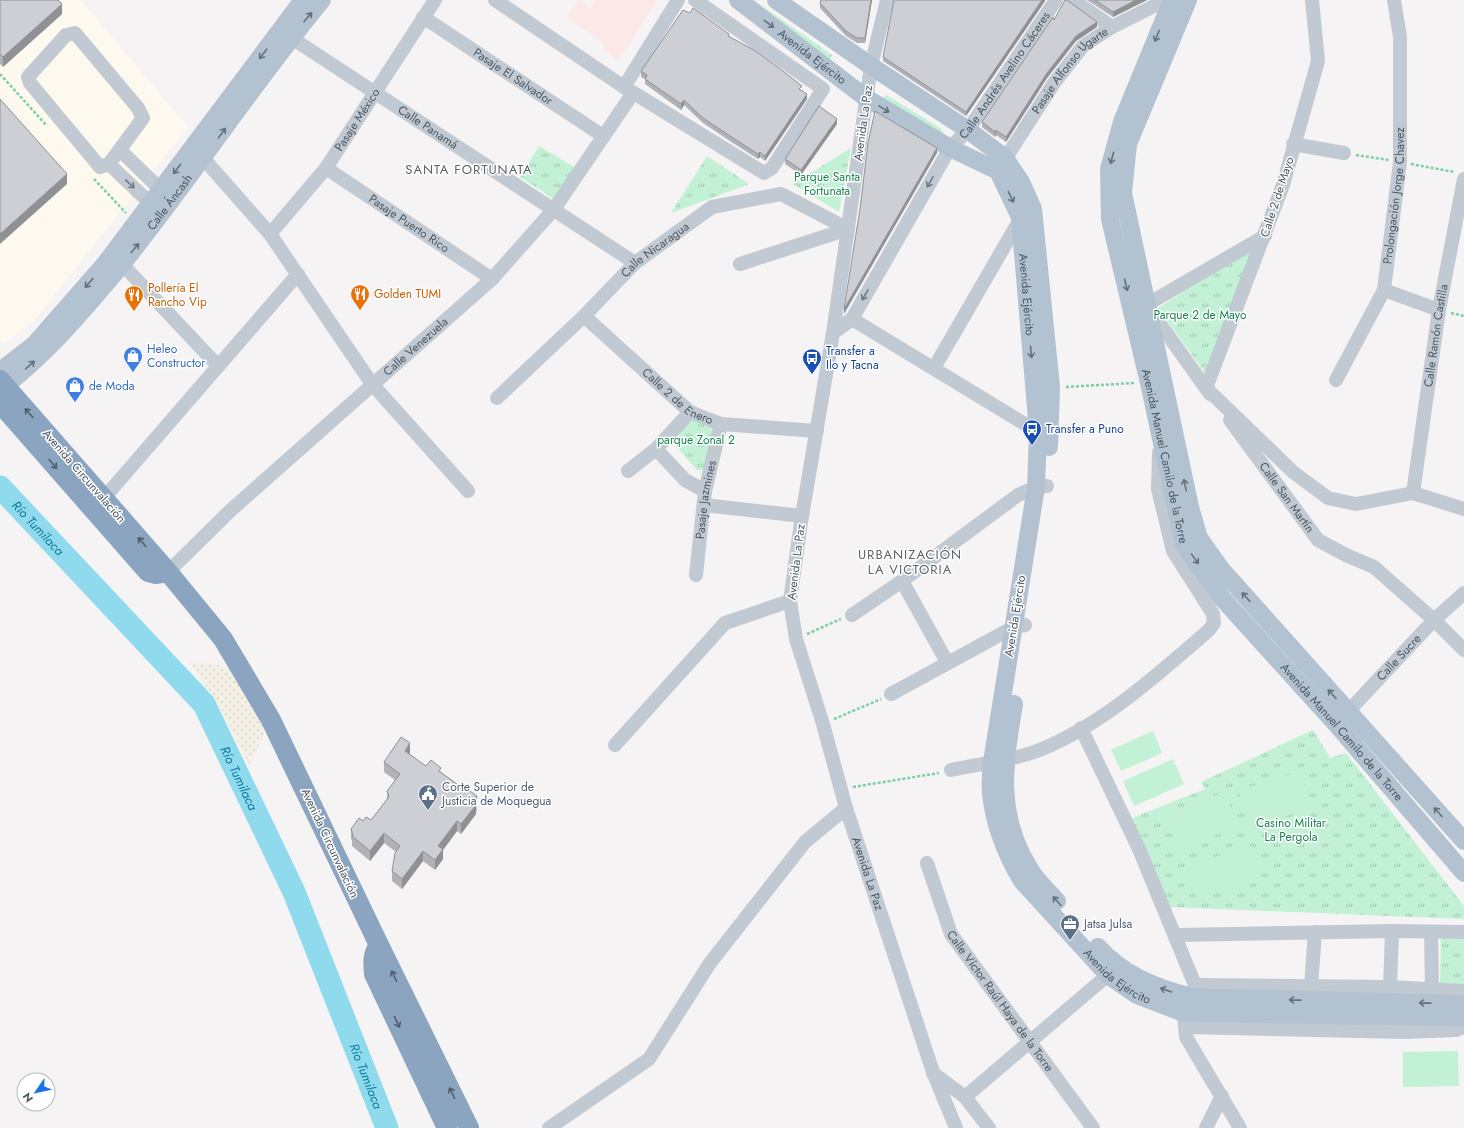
<svg xmlns="http://www.w3.org/2000/svg" width="1464" height="1128" viewBox="0 0 1464 1128" font-family="Jost,sans-serif">
<defs>
<pattern id="grass-tufts" width="24" height="20" patternUnits="userSpaceOnUse"><rect width="24" height="20" fill="#c3f1d5"/><path d="M3 7l-1-3M5 7V3M7 7l1-3M15 17l-1-3M17 17v-4M19 17l1-3" fill="none" stroke="#a0c6b0"/></pattern>
<pattern id="sand-dots" width="8" height="8" patternUnits="userSpaceOnUse"><rect width="8" height="8" fill="#f5f0e5"/><path d="M2 2h.1M6 6h.1" fill="none" stroke="#d4d0c7" stroke-width="1.8" stroke-linecap="round"/></pattern>
</defs>
<rect width="100%" height="100%" fill="#f5f3f3"/>
<path fill="#fdf9ef" d="M0,0h81l107,127 -155,195 -29,21 -4,-2z"/>
<path fill="#fce8e6" d="M579,0l11,8 5,-8h62l-39,61 -16,-13 3,-4 -38,-26z"/>
<path fill="url(#grass-tufts)" d="M743,0h11l78,55 -4,7z
M886,95l54,33 4,5 -2,1 -59,-36z
M539,146l37,22 -22,31 -34,-22z
M851,148l-12,64 -46,-28z
M707,156l42,28 -78,29z
M1260,243l-52,134 -50,-69z
M694,415l20,8 -3,46 -14,1 -21,-24 5,-18z
M1313,730l17,28 16,-5 118,153v13l-294,-12 -38,-89 73,-29 -4,-7z
M1441,933l23,2v50l-24,-1z"/>
<path fill="url(#sand-dots)" d="M190,662l28,3 28,11 25,44 -22,45 -26,-52z"/>
<path fill="#c3f1d5" d="M1153,731l9,22 -41,18 -10,-21z
M1173,759l11,25 -50,22 -11,-25z
M1299,771l13,36 -61,21 -13,-37z
M1225,792l13,35 -60,22 -13,-36z
M1252,846l9,34 -65,17 -9,-32z
M1458,1051l1,35 -56,1v-35z"/>
<g fill="none" stroke-linecap="round" stroke-linejoin="round">
<path stroke="#90daee" stroke-width="23" id="s1" d="M0,487l204,217 90,188 93,236"/>
<path stroke="#7ad0a6" stroke-width="2.5" stroke-dasharray="3 2" stroke-linecap="butt" d="M0,74l47,52
M1356,155l33,5
M1411,164l43,8
M94,179l32,34
M1451,313l13,3
M1066,387l68,-4
M807,634l34,-15
M834,719l47,-20
M853,787l86,-14"/>
<g stroke="#c1cad2" stroke-width="14">
<path d="M495,0l129,87 140,86 8,-5 51,-79 -128,-89"/>
<path id="s2" d="M887,0l-16,66 -38,267 -32,189 -11,79 6,38 27,85 23,84 87,264 23,56"/>
<path d="M1073,0l39,27"/>
<path d="M1312,0l6,61 -35,124 -77,203 87,84 35,26 28,6 57,-11 51,16"/>
<path id="s3" d="M423,17l180,119"/>
<path d="M75,33l63,75 5,10 -34,46 -9,3 -70,-84 -2,-6 38,-42z"/>
<path id="s4" d="M284,33l351,230"/>
<path d="M624,87l54,-87"/>
<path d="M1293,144l51,9"/>
<path d="M120,150l41,40"/>
<path d="M196,150l74,84 102,150 96,107"/>
<path d="M109,164l42,40"/>
<path id="s5" d="M1000,167l54,-84 29,-37 29,-19 46,-23 11,3"/>
<path id="s6" d="M326,168l166,111"/>
<path id="s7" d="M270,234l56,-66 109,-168"/>
<path d="M122,264l96,102"/>
<path d="M740,264l108,-35"/>
<path d="M1384,290l55,20"/>
<path d="M1139,308l7,-3 119,-69"/>
<path d="M1150,310l60,84"/>
<path id="s8" d="M584,316l106,96 31,12 96,7"/>
<path d="M852,319l186,113"/>
<path id="s9" d="M833,333l19,-14 98,-171 18,-18 88,-130"/>
<path d="M934,368l88,-152"/>
<path id="s10" d="M1336,380l48,-90 16,-128v-125l-6,-37"/>
<path id="s11" d="M497,398l87,-82 51,-53 77,-56 69,-13 67,35"/>
<path id="s12" d="M1230,420l88,120 28,15 28,12 60,53 30,30"/>
<path d="M656,449l29,31 20,11"/>
<path d="M628,471l28,-22 34,-37"/>
<path id="s13" d="M1413,493l26,-183 25,-131"/>
<path d="M104,498l194,-224"/>
<path d="M704,505l98,11"/>
<path id="s14" d="M168,572l63,-62 261,-231 62,-70 79,-116"/>
<path id="s15" d="M696,575l9,-84 16,-67"/>
<path d="M902,581l45,81"/>
<path d="M852,615l50,-34 116,-86 18,-8 11,-1"/>
<path d="M891,694l123,-67 11,-2"/>
<path id="s16" d="M1342,718l92,-98 30,-27"/>
<path d="M1081,728l58,121 56,136 -2,12 -9,16 2,24 54,91"/>
<path d="M615,745l110,-122 65,-22"/>
<path d="M951,770c28,-6 59,-9 86,-19 64,-25 120,-76 172,-121l5,-7 -1,-9 -40,-63 -15,-62 1,-37"/>
<path id="s17" d="M927,863l24,71 142,194"/>
<path d="M1431,932l1,57"/>
<path d="M1176,935l216,-4 72,1"/>
<path d="M1195,985l195,2 74,4"/>
<path d="M1311,986l4,-54"/>
<path d="M1390,987l2,-56"/>
<path d="M1185,1027l220,5 51,-2 8,-3"/>
<path d="M933,1073l32,24 24,31"/>
<path d="M965,1097l143,-122"/>
<path d="M549,1128l100,-69 61,-96 95,-121 41,-34"/>
<path d="M1206,1128l16,-32"/>
</g>
<g stroke="#b3c2d1" stroke-width="18">
<path id="s18" d="M738,0l128,98 84,50 48,23 22,46 18,215 -2,55 -44,275c-1,10 -2,21 -1,31 3,31 15,61 31,88l86,94 29,20 47,18 280,4"/>
<path d="M776,0l95,66 97,64 37,28 16,24 12,27 18,178 -2,60"/>
<path id="s19" d="M1172,0l-50,122 -13,47 1,50 39,164 35,162 38,53 114,126 128,149"/>
<path d="M1188,0l-60,144 -5,49 67,314 9,31 22,31 243,272"/>
<path d="M0,371l34,-26 71,-81 198,-264"/>
<path id="s20" d="M0,390c46,-36 77,-72 114,-116 73,-89 135,-186 208,-274"/>
<path d="M1014,704c-10,61 -19,111 17,167 7,11 17,20 26,30"/>
<path d="M1098,947c25,28 59,42 95,50l271,7"/>
</g>
<path stroke="#8ba5c1" stroke-width="20" d="M0,380l168,192 55,67 48,81 108,225 90,183
M0,403l148,169 7,2 13,-2
M379,945c-7,10 -6,18 -5,29l73,154"/>
</g>
<path fill="#b0b2b7" d="M0,0h59l3,14 -59,53 -3,-3z
M872,0l-7,43h-8l-11,-7 -26,-28v-5z
M1045,0v1l-79,115 -83,-55v-4z
M1087,0h60l-34,17z
M1054,20l43,7 -21,14 -29,37 -41,64 -10,-7 -1,2 -13,-10v-5z
M729,36l73,55 5,8 -42,62 -5,-4 -2,2 -25,-16 -30,-20 -19,-18 -3,5 -36,-26v-5l-4,-2v-6z
M837,124l-36,51 -16,-11v-5z
M410,753l-1,1 17,12 15,6 24,18 12,6 -1,18 -15,20 -4,-3 -14,19v9l-8,11 -12,-9 -21,28 -10,-8v-10l4,-19 -12,-9 -14,18 -18,-15v-5l-1,-3v-9l12,-8 8,-1 16,-21v-8l8,-11 -11,-8v-10z"/>
<path fill="#909195" d="M871,0h1l-7,43v-5z
M1042,0h3v1l-79,115v-4z
M1136,0h11l-34,17v-5z
M62,4v10l-59,53v-10z
M1097,22v5l-21,14 -29,37 -41,64v-5l41,-64 29,-37z
M807,94v5l-42,62v-5z
M684,100v5l-3,5v-6z
M837,119v5l-36,51v-5z
M996,130v5l-1,2v-5z
M937,148v5l-93,161v-5z
M760,152v5l-2,2v-5z
M67,174v10l-67,60v-10z
M410,743v10l-5,8v-10z
M477,796l-1,18 -15,20v-10l12,-22z
M457,821v10l-14,19v9l-8,11v-10l3,-14z
M384,833v10l-14,18v-10z
M423,851v10l-21,28v-10z"/>
<path fill="#cdcfd5" stroke="#909195" d="M0,0h58l4,4 -59,53 -3,-3z
M821,0h50l-6,38h-8l-11,-7 -26,-28z
M894,0h148l-76,112 -83,-55z
M1065,0h2l30,22 -21,14 -29,37 -41,64 -10,-7 -1,2 -13,-10 71,-105 1,3z
M1095,0h41l-23,12z
M693,8l36,26 -1,2 26,14 25,18 23,18 -3,3 8,5 -42,62 -5,-4 -2,2 -25,-16 -30,-20 -19,-18 -3,4 -36,-25 2,-4 -6,-4 42,-61 7,3z
M0,99l67,75 -67,60z
M819,106l18,13 -36,51 -16,-11z
M875,111l62,37 -93,161 16,-100 8,-66z
M401,737l9,6 -5,8 21,15 5,-6 10,8 -2,3 26,19 2,-1 10,7 -4,6 3,3 -15,19 -4,-3 -19,25 5,3 -8,11 -12,-9 -21,28 -10,-8 3,-18 5,-7 -16,-13 -14,18 -18,-15 1,-1 -2,-6 8,-11 4,3 3,-4 5,3 18,-23 -2,-6 13,-17 -16,-12z"/>
<defs><path id="oneway-shaft" d="M-6 0H5M1.5-3L5.5 0L1.5 3" fill="none" stroke-width="1.6" stroke-linecap="round" stroke-linejoin="round"/></defs>
<g stroke="#64717d">
<use href="#oneway-shaft" transform="translate(308 17) rotate(-50)"/>
<use href="#oneway-shaft" transform="translate(769 24) rotate(37)"/>
<use href="#oneway-shaft" transform="translate(1157 36) rotate(112)"/>
<use href="#oneway-shaft" transform="translate(263 54) rotate(127)"/>
<use href="#oneway-shaft" transform="translate(884 109) rotate(31)"/>
<use href="#oneway-shaft" transform="translate(222 133) rotate(-54)"/>
<use href="#oneway-shaft" transform="translate(1112 158) rotate(105)"/>
<use href="#oneway-shaft" transform="translate(177 169) rotate(127)"/>
<use href="#oneway-shaft" transform="translate(1011 197) rotate(64)"/>
<use href="#oneway-shaft" transform="translate(135 248) rotate(-50)"/>
<use href="#oneway-shaft" transform="translate(89 283) rotate(131)"/>
<use href="#oneway-shaft" transform="translate(1126 285) rotate(76)"/>
<use href="#oneway-shaft" transform="translate(1031 352) rotate(85)"/>
<use href="#oneway-shaft" transform="translate(30 365) rotate(-42)"/>
<use href="#oneway-shaft" transform="translate(1185 485) rotate(-102)"/>
<use href="#oneway-shaft" transform="translate(1195 559) rotate(54)"/>
<use href="#oneway-shaft" transform="translate(1246 597) rotate(-132)"/>
<use href="#oneway-shaft" transform="translate(1332 694) rotate(-132)"/>
<use href="#oneway-shaft" transform="translate(1438 812) rotate(-132)"/>
<use href="#oneway-shaft" transform="translate(1057 901) rotate(-132)"/>
<use href="#oneway-shaft" transform="translate(1166 990) rotate(-161)"/>
<use href="#oneway-shaft" transform="translate(1295 1000) rotate(-179)"/>
<use href="#oneway-shaft" transform="translate(1425 1003) rotate(-179)"/>
</g>
<g stroke="#6e7983">
<use href="#oneway-shaft" transform="translate(930 182) rotate(120)"/>
<use href="#oneway-shaft" transform="translate(130 184) rotate(44)"/>
<use href="#oneway-shaft" transform="translate(865 295) rotate(120)"/>
</g>
<g stroke="#505e6b">
<use href="#oneway-shaft" transform="translate(29 413) rotate(-131)"/>
<use href="#oneway-shaft" transform="translate(53 464) rotate(49)"/>
<use href="#oneway-shaft" transform="translate(142 542) rotate(-131)"/>
<use href="#oneway-shaft" transform="translate(394 976) rotate(-116)"/>
<use href="#oneway-shaft" transform="translate(397 1022) rotate(65)"/>
<use href="#oneway-shaft" transform="translate(452 1093) rotate(-116)"/>
</g>
<defs>
<g id="restaurant-pin" transform="scale(1)"><path d="M0 17L-7.5 6A9.5 9.5 0 1 1 7.5 6Z" fill="#e8710a" stroke="#fff"/><path d="M-5-6h1v4h1v-4h1v4h1v-4h1v5L-1.5 .5V6h-2V.5L-5-1ZM5-6V6H3V1.5H1.5Q1.5-4 5-6Z" fill="#fff"/></g>
<g id="shop-pin" transform="scale(1)"><path d="M0 17L-7.5 6A9.5 9.5 0 1 1 7.5 6Z" fill="#3f7fe0" stroke="#fff"/><path d="M-5-2.5h2.3a2.7 3.5 0 0 1 5.4 0H5L5.5 6h-11ZM-1.5-2.5h3a1.5 2.3 0 0 0-3 0Z" fill="#fff"/></g>
<g id="bus-pin" transform="scale(1)"><path d="M0 17L-7.5 6A9.5 9.5 0 1 1 7.5 6Z" fill="#1a4fb4" stroke="#fff"/><path d="M-5-6H5V4H4V6H2V4H-2V6H-4V4H-5ZM-3.5-4V0h7V-4ZM-3.5 1.2v1.5H-2V1.2ZM2 1.2v1.5H3.5V1.2Z" fill="#fff"/></g>
<g id="civic-pin" transform="scale(1)"><path d="M0 17L-7.5 6A9.5 9.5 0 1 1 7.5 6Z" fill="#5c6f8a" stroke="#fff"/><path d="M-.6-6.5H3V-4.5H.6V-3L4-1V1h2V6H-6V1h2V-1L-.6-3ZM-1.2 2.5V6h2.4V2.5Z" fill="#fff"/></g>
<g id="office-pin" transform="scale(1)"><path d="M0 17L-7.5 6A9.5 9.5 0 1 1 7.5 6Z" fill="#5c6f8a" stroke="#fff"/><path d="M-6-3h4V-5.5h4V-3h4V5H-6ZM-1-4.5V-3h2v-1.5ZM-6 0V1H6V0Z" fill="#fff"/></g>
</defs>
<g fill-rule="evenodd">
<use href="#restaurant-pin" x="360" y="294"/>
<use href="#restaurant-pin" x="134" y="295"/>
<use href="#shop-pin" x="133" y="356"/>
<use href="#bus-pin" x="812" y="358"/>
<use href="#shop-pin" x="75" y="386"/>
<use href="#bus-pin" x="1032" y="429"/>
<use href="#civic-pin" x="428" y="794"/>
<use href="#office-pin" x="1070" y="924"/>
</g>
<g text-anchor="middle" dominant-baseline="central" stroke-width="3" stroke-linejoin="round" paint-order="stroke">
<g font-size="12" fill="#4a5661" stroke="#fff">
<text stroke="none"><textPath href="#s18" startOffset="93">Avenida Ejército</textPath></text>
<text stroke="none"><textPath href="#s5" startOffset="120">Pasaje Alfonso Ugarte</textPath></text>
<text stroke="none"><textPath href="#s9" startOffset="312">Calle Andrés Avelino Cáceres</textPath></text>
<text stroke="none"><textPath href="#s3" startOffset="108">Pasaje El Salvador</textPath></text>
<text stroke="none"><textPath href="#s7" startOffset="144">Pasaje México</textPath></text>
<text transform="translate(863 123) rotate(-82)">Avenida La Paz</text>
<text stroke="none"><textPath href="#s4" startOffset="172">Calle Panamá</textPath></text>
<text stroke="none"><textPath href="#s10" startOffset="197">Prolongación Jorge Chavez</textPath></text>
<text transform="translate(1277 197) rotate(-72)">Calle 2 de Mayo</text>
<text stroke="none"><textPath href="#s20" startOffset="254">Calle Áncash</textPath></text>
<text stroke="none"><textPath href="#s6" startOffset="100">Pasaje Puerto Rico</textPath></text>
<text stroke="none"><textPath href="#s11" startOffset="217">Calle Nicaragua</textPath></text>
<text stroke="none"><textPath href="#s18" startOffset="441">Avenida Ejército</textPath></text>
<text stroke="none"><textPath href="#s13" startOffset="159">Calle Ramón Castilla</textPath></text>
<text stroke="none"><textPath href="#s14" startOffset="335">Calle Venezuela</textPath></text>
<text stroke="none"><textPath href="#s8" startOffset="124">Calle 2 de Enero</textPath></text>
<text stroke="none"><textPath href="#s19" startOffset="474">Avenida Manuel Camilo de la Torre</textPath></text>
<text transform="translate(84 476) rotate(49)">Avenida Circunvalación</text>
<text stroke="none"><textPath href="#s12" startOffset="96">Calle San Martín</textPath></text>
<text stroke="none"><textPath href="#s15" startOffset="76">Pasaje Jazmines</textPath></text>
<text transform="translate(796 562) rotate(-83)">Avenida La Paz</text>
<text transform="translate(1015 616) rotate(-81)">Avenida Ejército</text>
<text stroke="none"><textPath href="#s16" startOffset="83">Calle Sucre</textPath></text>
<text stroke="none"><textPath href="#s19" startOffset="810">Avenida Manuel Camilo de la Torre</textPath></text>
<text transform="translate(330 843) rotate(65)">Avenida Circunvalación</text>
<text stroke="none"><textPath href="#s2" startOffset="893">Avenida La Paz</textPath></text>
<text stroke="none"><textPath href="#s18" startOffset="1173">Avenida Ejército</textPath></text>
<text stroke="none"><textPath href="#s17" startOffset="158">Calle Víctor Raúl Haya de la Torre</textPath></text>
</g>
<g font-size="12" fill="#17864f" stroke="#fff">
<text x="827" y="177">Parque Santa<tspan x="827" dy="14">Fortunata</tspan></text>
<text x="1200" y="315">Parque 2 de Mayo</text>
<text x="696" y="440">parque Zonal 2</text>
<text x="1291" y="823">Casino Militar<tspan x="1291" dy="14">La Pergola</tspan></text>
</g>
<g font-size="12" fill="#c56008" stroke="#fff" text-anchor="start">
<text x="148" y="288">Pollería El<tspan x="148" dy="14">Rancho Vip</tspan></text>
<text x="374" y="294">Golden TUMI</text>
</g>
<g font-size="12" fill="#366cbe" stroke="#fff" text-anchor="start">
<text x="147" y="349">Heleo<tspan x="147" dy="14">Constructor</tspan></text>
<text x="89" y="386">de Moda</text>
</g>
<g font-size="12" fill="#164399" stroke="#fff" text-anchor="start">
<text x="826" y="351">Transfer a<tspan x="826" dy="14">Ilo y Tacna</tspan></text>
<text x="1046" y="429">Transfer a Puno</text>
</g>
<g font-size="12" fill="#4e5e75" stroke="#fff" text-anchor="start">
<text x="442" y="787">Corte Superior de<tspan x="442" dy="14">Justicia de Moquegua</tspan></text>
<text x="1084" y="924">Jatsa Julsa</text>
</g>
<g font-size="13" letter-spacing="1" fill="#5f6368" stroke="#fff">
<text x="469" y="169">SANTA FORTUNATA</text>
<text x="910" y="554">URBANIZACIÓN<tspan x="910" dy="15">LA VICTORIA</tspan></text>
</g>
<g font-size="13" font-style="italic" fill="#0c7c9b" stroke="#fff">
<text stroke="none"><textPath href="#s1" startOffset="56">Río Tumilaca</textPath></text>
<text stroke="none"><textPath href="#s1" startOffset="380">Río Tumilaca</textPath></text>
<text stroke="none"><textPath href="#s1" startOffset="704">Río Tumilaca</textPath></text>
</g>
</g>
<g transform="translate(36 1092) rotate(236)"><circle r="19" fill="#ffffff" stroke="#b7bbc0"/>
<path d="M0-3L7 15L0 10L-7 15Z" fill="#1a73e8"/>
<text y="-6" font-size="11" font-weight="bold" text-anchor="middle" fill="#4a5661">N</text>
</g>
</svg>
